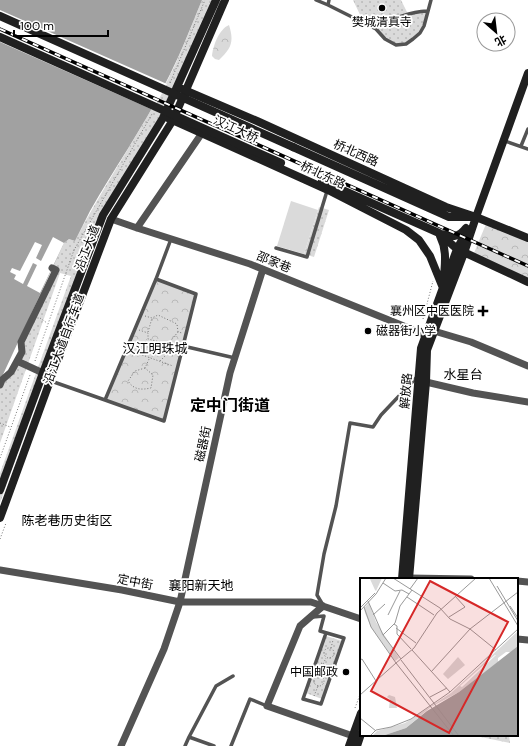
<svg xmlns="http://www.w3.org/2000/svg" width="528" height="746" viewBox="0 0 528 746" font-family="'DM Sans','Noto Sans SC',sans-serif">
<defs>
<pattern id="forest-crowns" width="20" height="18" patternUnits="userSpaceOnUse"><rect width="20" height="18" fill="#dadada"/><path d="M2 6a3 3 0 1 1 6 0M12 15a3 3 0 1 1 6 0" fill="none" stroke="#b9b9b9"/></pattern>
<pattern id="park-dots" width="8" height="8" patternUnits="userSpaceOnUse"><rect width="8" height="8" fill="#dadada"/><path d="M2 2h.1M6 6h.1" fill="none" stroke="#b9b9b9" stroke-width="1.8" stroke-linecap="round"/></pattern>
</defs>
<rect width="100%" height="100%" fill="#fff"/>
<path fill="url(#forest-crowns)" d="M229,25c5,16 3,23 -10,35l-4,-1 -3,-3c1,-10 7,-27 17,-31z
M486,224l42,14v44l-54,-29z
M156,279l40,15 -32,127 -59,-21z"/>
<path fill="url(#park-dots)" d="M202,0h14l-53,118 -60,97 -14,35 -89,253v-30l71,-197 -11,-3 -60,170v-58l22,-33 -1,-10 35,-72 -4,-2 12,-25 5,-4 6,2c27,-53 61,-102 89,-154 15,-28 26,-58 38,-87z
M353,0h48l7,14 19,-3 -7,22 -14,11 -10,1 -11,-6 -9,-10 -12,-6z
M319,207l10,3 -15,47 -10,-3z
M326,636l16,5 -20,58 -16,-6z
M471,735h38l1,8z"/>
<path fill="#dadada" d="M291,201l27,9 -14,44 -27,-8z"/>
<path fill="#a1a1a1" d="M0,0h202c-12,29 -23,58 -38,86 -22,43 -50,83 -74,125 -5,10 -10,20 -15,30l-6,-2 -5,4 -64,138z"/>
<path fill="#fff" d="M0,10l167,74 -14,26 -153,-68z
M53,237l11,6 -24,50 -13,-7 10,-21 -4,-2 -10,21 -9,-5 2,-4 -6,-3 2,-4 8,3 15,-29 7,3 -6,13 5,3z"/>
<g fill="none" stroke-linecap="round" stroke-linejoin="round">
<path stroke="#757575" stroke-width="1" stroke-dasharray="1 2" stroke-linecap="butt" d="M170,83l35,-83
M145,316l7,2 6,-3 19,9 1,8
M40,318l7,5
M423,319l10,-38
M139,330l9,3v6l20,5 10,-12 4,1
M148,332l4,-14
M131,351l42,15
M144,355l-3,-7 6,-9
M35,361l39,-111 78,-136
M160,361l10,-10 -2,-7
M145,368l-10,3 -7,10c6,9 13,9 23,7l2,-13 -8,-7 5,-11
M0,423l10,4
M0,458l30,-83
M0,539l6,-16
M324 653a5 5 0 1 1 10 0a5 5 0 1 1-10 0Z
M331,648l2,-8
M321,663l8,4
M325,675l-3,-9 4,-8
M314 681a5 5 0 1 1 10 0a5 5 0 1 1-10 0Z
M314,696l4,-10
M355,708l6,-16"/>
<path stroke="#535353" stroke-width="3.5" d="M316,0l12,5 1,-5
M328,5l48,24 9,10 11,6 10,-1 7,-5 7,-6 4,-7 7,-26
M374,28c17,-9 34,-16 53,-17
M505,141l23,8
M521,146l7,-17
M276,248l31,9 20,-66
M156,279l40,15 -13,52
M51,381l54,19 59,21 19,-75 52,12
M105,400l51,-121 15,-40
M323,605l-6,-10 7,-41 12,-48 14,-83 23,4 8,-12 36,-38
M313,617l11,-1 -4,15 24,7 -23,66 -18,-5 23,-66
M189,737l27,-51 17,-10
M185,746l4,-9 25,9
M231,746l19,-47 17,7"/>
<path stroke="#535353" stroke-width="7" d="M111,219l26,9 113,36 176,71
M137,228l65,-95
M434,331l37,11 57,24
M17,361l26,12
M426,382l47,11 55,9
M0,385l2,-5 9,-8 11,-20 -1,-10 35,-72 -4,-2
M0,570l122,20 58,12h131l50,17
M409,578l62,1
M517,581l11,1
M323,606l-23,20 -33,80 86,30
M517,639l11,1
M121,746l43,-97 16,-47 50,-229 33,-104"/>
<path stroke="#202020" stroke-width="8" d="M182,89l75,32 189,86 30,10 52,21
M168,118l160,72 78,40 13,10 11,16 13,32
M293,147l156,70h20
M322,181l117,52 18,16 71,33
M442,234c11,3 16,4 24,-6
M440,236c7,14 5,26 4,41
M0,490l43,-117 60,-158 60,-97 53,-118
M0,518l50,-137 61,-162 62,-99 52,-120
M402,579l19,-231 36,-99 10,-18
M409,579l17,-197 1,-32 37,-97 12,-36 52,-144
M349,746l12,-33
M357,746l4,-12"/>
<g stroke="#000" stroke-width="3.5">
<path id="rail" d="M0,29l528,237"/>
</g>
<use href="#rail" stroke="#fff" stroke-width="2" stroke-dasharray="6" stroke-linecap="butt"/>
<path stroke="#202020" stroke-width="8" d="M0,16l293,131
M0,37l281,126"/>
</g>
<g fill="#000" stroke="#fff" stroke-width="1.5">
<circle cx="382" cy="8" r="4"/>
<path d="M481 305h4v4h4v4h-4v4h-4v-4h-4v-4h4z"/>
<circle cx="368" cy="331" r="4"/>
<circle cx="346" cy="672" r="4"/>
</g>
<g text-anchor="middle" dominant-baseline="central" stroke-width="3.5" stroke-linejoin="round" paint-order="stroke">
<g font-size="12" fill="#000" stroke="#fff" text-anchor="end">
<text x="382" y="22" text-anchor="middle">樊城清真寺</text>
<text x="474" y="311">襄州区中医医院</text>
<text x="376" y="331" text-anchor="start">磁器街小学</text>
<text x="338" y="672">中国邮政</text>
</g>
<g font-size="12" fill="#000" stroke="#fff">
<text transform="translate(236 129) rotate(24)">汉江大桥</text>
<text transform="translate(356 153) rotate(24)">桥北西路</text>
<text transform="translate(323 175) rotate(25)">桥北东路</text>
<text transform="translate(87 248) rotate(-69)">沿江大道</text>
<text transform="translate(274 262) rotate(22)">邵家巷</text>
<text transform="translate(64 339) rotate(-70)">沿江大道自行车道</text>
<text transform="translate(406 391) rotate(-85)">解放路</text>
<text transform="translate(203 444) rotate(-78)">磁器街</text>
<text transform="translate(135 582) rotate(11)">定中街</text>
</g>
<g font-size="13" fill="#000" stroke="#fff">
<text x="155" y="348">汉江明珠城</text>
<text x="463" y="374">水星台</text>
<text x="67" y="520">陈老巷历史街区</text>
<text x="201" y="585">襄阳新天地</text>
</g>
<g font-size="16" font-weight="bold" fill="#000" stroke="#fff">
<text x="230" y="405">定中门街道</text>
</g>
</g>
<g transform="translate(360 578)">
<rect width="158" height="158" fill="#fff"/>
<path d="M9,25l7,19 23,36 -4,3 -24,-34 -6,-14 -1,-5zM98,79l7,8 -17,14 -5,-5z" fill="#dadada"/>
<path d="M22,0l-6,13 -1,-1 -5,-11zM158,53v15l-7,6h-5l-8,6v4l-39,30 -28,15 -25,21 -24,8h-10l5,-5 28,-8 46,-30zM136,77l-34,32 -2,-1 35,-31zM29,117l6,2 2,11h-8l1,-9 -3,-2z" fill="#dadada" fill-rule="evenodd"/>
<path d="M158,68v90h-136l24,-8 21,-17 32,-19z" fill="#a1a1a1"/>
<path fill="none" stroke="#a1a1a1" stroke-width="2" d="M125,158l33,-7"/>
<path fill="none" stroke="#999" stroke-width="1" d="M33,0l47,30 10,11 20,10 26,21M129,0l29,48M23,5l12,8 7,-1 7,4M137,8l21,35M50,11l8,-11M47,19l27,18M8,23l15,34 18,24M150,28l8,12M4,29l7,20 25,36M0,30l15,-15M0,33l16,-17 10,-16M13,37l12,-11M28,37l12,-24M89,39l16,-10 -10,-11M34,46l3,2v8l14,15M36,50l20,15M23,57l12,-12 5,-17 12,-16M52,72l38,42M0,82l2,-1 14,22M41,82l58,76M36,85l18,-15 23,-35 39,-35M36,85l58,73M71,94l39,-43 48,-37M0,117l36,-32M70,119l17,-9M0,140l16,13M10,158l6,-6 15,-3 20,-8 39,-27 68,-63"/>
<path fill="#d62828" fill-opacity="0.15" stroke="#d62828" stroke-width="2" d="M70,3l78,41 -59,111 -78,-42z"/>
<rect width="158" height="158" fill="none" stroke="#000" stroke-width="2"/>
</g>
<g transform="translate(496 32) rotate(152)"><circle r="19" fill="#ffffff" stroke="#999999"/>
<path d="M0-3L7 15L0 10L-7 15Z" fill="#000000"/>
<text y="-6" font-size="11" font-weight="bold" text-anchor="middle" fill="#000000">北</text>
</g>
<path d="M14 30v6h94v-6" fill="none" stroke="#000000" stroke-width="2"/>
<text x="20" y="30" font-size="12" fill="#000000" stroke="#ffffff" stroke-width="3" paint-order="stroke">100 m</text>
</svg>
